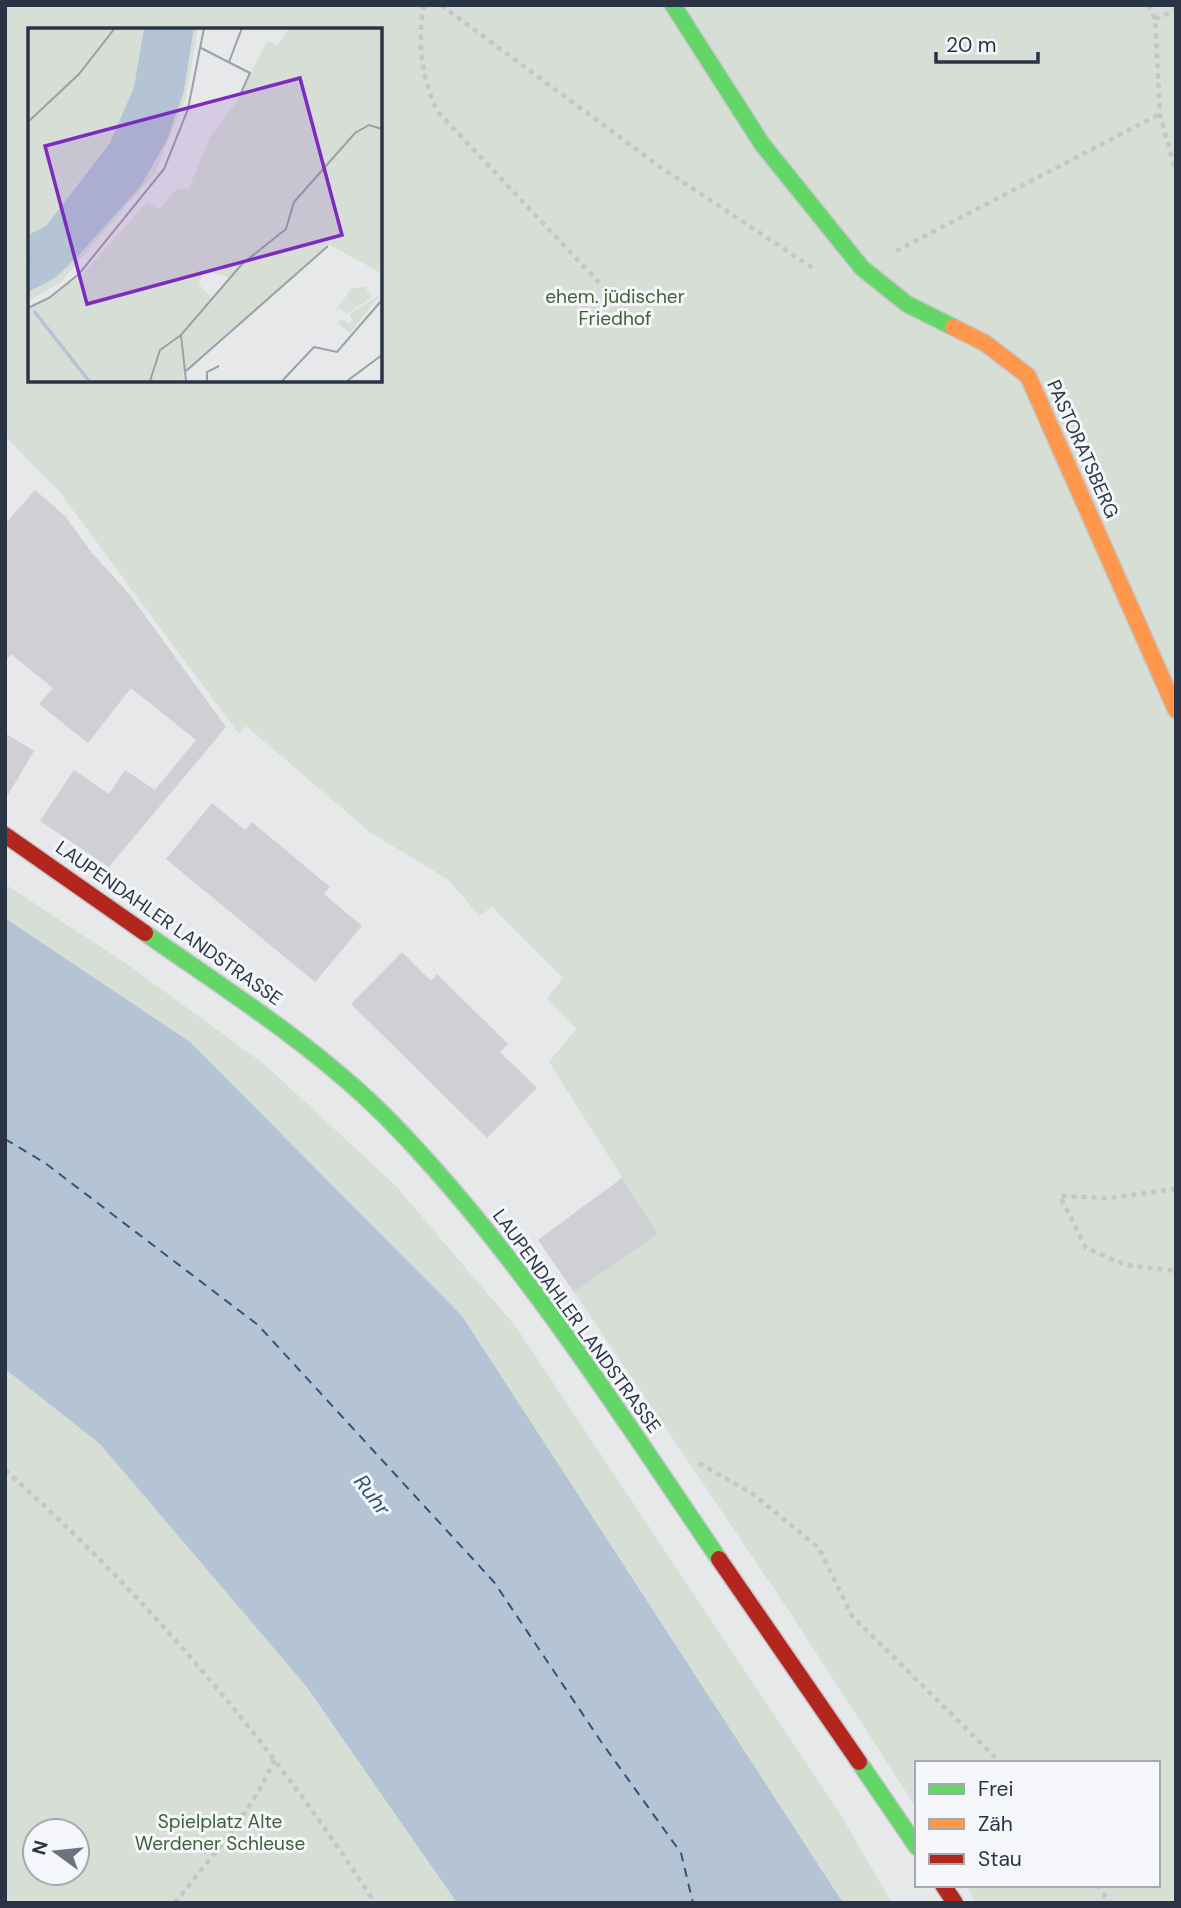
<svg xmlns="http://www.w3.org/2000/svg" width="1181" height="1908" viewBox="0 0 1181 1908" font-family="'DM Sans',sans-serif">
<rect width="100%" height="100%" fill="#e6e8ea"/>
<path fill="#d6ded6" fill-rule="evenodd" d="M5,5h1171v1898h-200l-10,-18h192v-122h-241v46l-126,-195 -217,-322 84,-58 -109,-172 27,-33 -29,-31 16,-20 -71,-71 -13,9 -30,-36 -78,-47 -125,-107 -7,8 -181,-244 -53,-54zM30,30h350v350h-350z
M5,884l123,81 136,99 131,121 121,142 323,485 53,91h-49l-653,-861 -185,-124z
M5,1369l95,75 206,242 151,217h-452zM35,1831h42v42h-42z"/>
<path fill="#b4c4d5" d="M5,918l185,124 272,274 381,587h-386l-151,-217 -206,-242 -95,-75z"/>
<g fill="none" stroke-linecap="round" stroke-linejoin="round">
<path stroke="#34527a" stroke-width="2" stroke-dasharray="9 7" stroke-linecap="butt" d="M5,1139l40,24 213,162 236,257 108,161 79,110 12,50"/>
</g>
<path fill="#ced0d3" d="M35,490l30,26 27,37 38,42 96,132 -117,140 -69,-46 34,-51 35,24 16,-24 30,20 41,-50 -65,-52 -43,55 -49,-39 14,-16 -42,-34 -6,7v-137z
M5,733l29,18 -26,44 -3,-2z
M212,803l33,27 7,-8 78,65 -6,7 38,32 -47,56 -149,-123z
M402,952l29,29 6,-7 71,70 -8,8 37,36 -50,50 -136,-134z
M622,1178l36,56 -84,58 -36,-52z"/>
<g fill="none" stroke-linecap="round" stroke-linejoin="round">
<g stroke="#c4c6c8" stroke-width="19">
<path id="fast" d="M673,5l89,139 100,124 45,36 46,23
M145,933c83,58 172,114 244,187 128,131 227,288 330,439
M859,1762l58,85"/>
</g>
<g stroke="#c4c6c8" stroke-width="19">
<path id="slow" d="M953,327l32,16 43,33 148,334"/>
</g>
<g stroke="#c4c6c8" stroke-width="19">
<path id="jam" d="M5,835l140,98
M719,1559l140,203
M943,1885l12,18"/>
</g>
<path stroke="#c5c6ca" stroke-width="4.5" stroke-dasharray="5 5" stroke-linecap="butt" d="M424,5c-7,36 -3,74 14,107l205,217
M441,5l219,162 153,101
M1148,5l7,14 5,95 16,59
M1155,19l21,-9
M896,251l264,-137
M1176,1189l-66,9 -50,-2 26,52 40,17 50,6
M699,1463l54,31 66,54 33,68 149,147
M5,1470c143,127 267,273 370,433
M1097,1885l13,18
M175,1903c36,-47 77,-90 100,-145"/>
<use href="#fast" stroke="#63d668" stroke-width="16"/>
<use href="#slow" stroke="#ff974d" stroke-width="16"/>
<use href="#jam" stroke="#b3261e" stroke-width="16"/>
</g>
<g text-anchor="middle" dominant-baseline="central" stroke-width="6" stroke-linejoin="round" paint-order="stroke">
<g font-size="19" fill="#3f6138" stroke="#f4f6f9">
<text x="615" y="296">ehem. jüdischer<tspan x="615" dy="22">Friedhof</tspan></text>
<text x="220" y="1821">Spielplatz Alte<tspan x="220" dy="22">Werdener Schleuse</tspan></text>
</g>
<g font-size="19" fill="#2b3445" stroke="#f4f6f9">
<text transform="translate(1083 449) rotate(66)">PASTORATSBERG</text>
<text transform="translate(169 923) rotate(35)">LAUPENDAHLER LANDSTRASSE</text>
<text transform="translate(577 1321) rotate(54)">LAUPENDAHLER LANDSTRASSE</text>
</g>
<g font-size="21" font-style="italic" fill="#34527a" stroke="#f4f6f9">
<text transform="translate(372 1495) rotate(53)">Ruhr</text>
</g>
</g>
<g transform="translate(28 28)">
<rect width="354" height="354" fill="#e6e8ea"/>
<path d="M0,0h116l-10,59 -24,56 -64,83 -18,9zM166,0h4l-12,69 -31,76 -95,110 -32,18v-9l27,-14 85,-91 44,-96zM261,0h92v245l-53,-29 -145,130 1,7h-156v-71l54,-35 66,-74 10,9 19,-21 12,-1 21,-52 26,-33 31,-62 10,4zM187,245l15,5 -18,21 -14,-16 6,-8zM337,259l7,10 -25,17 -8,-6 -8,9 21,-29zM353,266l-31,39 -13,-11 6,-3 6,6 4,-5 -4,-6z" fill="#d6ded6" fill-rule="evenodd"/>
<path d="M116,0h50l-10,63 -17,49 -27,47 -63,70 -22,21 -27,14v-57l18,-9 64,-83 24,-56z" fill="#b4c4d5"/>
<path fill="none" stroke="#b4c4d5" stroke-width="3.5" d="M0,232l48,-25 56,-75 24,-70 13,-62M6,283l55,70"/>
<path fill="none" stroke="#9ba0a8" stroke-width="2" d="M173,20l49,25 -9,20M201,34l13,-34M0,94l51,-48 36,-46M0,280l21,-10 30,-24 85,-105 24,-60 16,-81M153,307l5,46M158,343l142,-125M122,353l10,-31 21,-15 61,-71 44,-35 8,-27 61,-69 14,-8 13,4M179,353v-9l12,-6M254,353l32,-34 23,5 45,-52M319,353l35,-26"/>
<path fill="#7b2cbf" fill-opacity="0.15" stroke="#7b2cbf" stroke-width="3.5" d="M272,50l42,157 -255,69 -42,-158z"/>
<rect width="354" height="354" fill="none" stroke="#2b3445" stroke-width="3.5"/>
</g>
<rect width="1181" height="1908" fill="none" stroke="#2b3445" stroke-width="14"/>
<rect x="915" y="1761" width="245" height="126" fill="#f4f6f9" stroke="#a4a8b1" stroke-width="2"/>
<rect x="929" y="1784" width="35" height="10" fill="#63d668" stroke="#a4a8b1" stroke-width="2"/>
<text x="978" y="1796" font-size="21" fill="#2b3445">Frei</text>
<rect x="929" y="1819" width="35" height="10" fill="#ff974d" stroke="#a4a8b1" stroke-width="2"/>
<text x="978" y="1831" font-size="21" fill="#2b3445">Zäh</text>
<rect x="929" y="1854" width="35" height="10" fill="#b3261e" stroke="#a4a8b1" stroke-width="2"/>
<text x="978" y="1866" font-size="21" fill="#2b3445">Stau</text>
<g transform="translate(56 1852) rotate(285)"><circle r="33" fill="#f4f6f9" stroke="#a4a8b1" stroke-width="2"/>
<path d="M0-5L12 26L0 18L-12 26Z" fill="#6c737f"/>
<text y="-10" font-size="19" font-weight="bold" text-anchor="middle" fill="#2b3445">N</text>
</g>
<path d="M936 52v10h102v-10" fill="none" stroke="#2b3445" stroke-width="3.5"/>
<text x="946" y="52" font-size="21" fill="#2b3445" stroke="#f4f6f9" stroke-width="5" paint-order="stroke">20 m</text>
</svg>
